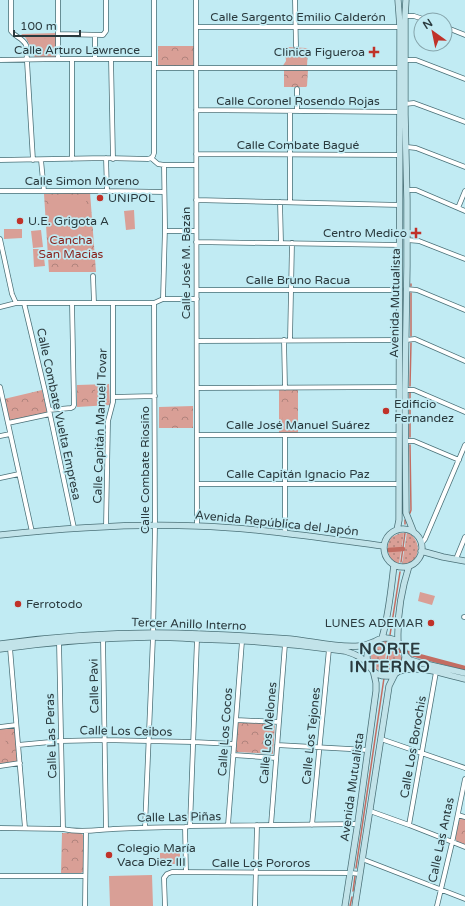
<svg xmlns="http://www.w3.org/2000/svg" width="465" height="906" viewBox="0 0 465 906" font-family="'Varela Round',sans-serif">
<defs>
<pattern id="grass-dots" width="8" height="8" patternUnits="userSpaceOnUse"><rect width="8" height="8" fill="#d99f96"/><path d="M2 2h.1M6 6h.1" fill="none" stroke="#b0837c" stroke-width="1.8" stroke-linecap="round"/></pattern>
<pattern id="park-crowns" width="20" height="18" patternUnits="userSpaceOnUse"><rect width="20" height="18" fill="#d99f96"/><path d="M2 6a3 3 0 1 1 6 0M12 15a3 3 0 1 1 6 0" fill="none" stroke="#b0837c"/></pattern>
</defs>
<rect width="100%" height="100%" fill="#c1ebf3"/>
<path fill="url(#grass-dots)" d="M407,532c18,9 12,34 -5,32z
M401,533h3l-5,31c-11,-3 -15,-18 -7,-27 3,-2 6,-3 9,-4z
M387,640l-1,9 -15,3c4,-7 9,-10 16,-12z
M390,647l2,3 7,3 4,6c-2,9 -6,12 -15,14h-1z
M386,651l-2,22c-10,-3 -13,-8 -13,-18z"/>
<path fill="url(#park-crowns)" d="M57,33l-1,12 1,9 -1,3h-21c-8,-6 -2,-15 -14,-23z
M158,46h36v21h-36z
M288,47l18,1 2,1 -1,17 -25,1 4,-6 -1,-11z
M284,70h24l-1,16 -1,1h-22z
M90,192l6,80h-47l-5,-78z
M109,384l1,21 -33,2v-22z
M42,390l6,26 -38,9 -6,-26z
M279,390h19v43h-19z
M193,406v22h-34v-21z
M238,722l37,2 -2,30 -37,-2z
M15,727l4,35 -19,2v-36z
M463,818l2,1v26l-8,-3 -2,-4 4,-18z
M62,833h19l2,2v37l-2,1h-20z"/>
<path fill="#d99f96" d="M51,38l1,12 -19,1 -1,-12z
M286,52h19v11h-19z
M86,199l3,62 -37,2 -3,-63z
M134,210l1,19 -9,1 -2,-19z
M4,229h18v9l-18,1z
M41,230l2,17 -10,1 -2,-17z
M33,249h10l2,17 -11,1z
M95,386h13v19h-13z
M283,402l11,1 -1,19 -11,-1z
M420,592l15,4 -3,9 -14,-4z
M5,733l1,13h-6v-12z
M180,852v12h-20v-11z
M152,875l1,31h-43l-1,-30z"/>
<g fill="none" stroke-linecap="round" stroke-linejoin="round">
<path stroke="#c36d62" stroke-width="1.5" d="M411,286v-2
M411,336v-43
M410,386l1,-43
M410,392v45
M410,513l1,-3 -1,-65
M405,524v-4
M401,562l4,-29
M390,635l10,-63
M385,673l5,-32
M356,868l28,-190
M353,891l2,-15
M350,906l2,-9"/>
<path stroke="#c36d62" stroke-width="4.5" d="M389,550l14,-1
M389,645l6,5 8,1
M408,653l57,15"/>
<g stroke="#4a7077" stroke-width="5.5">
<path id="street" d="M11,0v31c4,6 12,7 15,14l7,115
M196,0l1,526
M295,0l1,46
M405,16h9l12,4
M196,27h204
M445,27l20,8
M58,34l45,1 3,-4v-31
M95,35v24
M58,59v-59
M111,59l2,100
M0,60l58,-1h96
M405,60h11l49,19
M154,68h246
M297,89v22
M405,104l9,-1 51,19
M196,110l204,2
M290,111v91
M407,147l9,1 49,19
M196,154l204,1
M106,158l1,33
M151,158l2,-2 1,-3v-153
M72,159v-100
M0,160l106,-2 42,1 3,-1 7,6 6,1h32
M41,160l3,31
M407,190h9l49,21
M0,191h107l57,1
M196,200l204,5
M280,202l1,41
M458,208l7,-17
M165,231h31
M0,239l12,55 4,9
M407,240l12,1 46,18
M196,242l204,3
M93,276l1,27
M406,289l11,1 48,20
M197,290h203
M163,299l2,-71 -1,-63
M24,303l21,88 29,137
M0,307l16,-4h138l9,-4h34
M284,340l1,48
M290,340l2,-97
M406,340l9,-1 50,22
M197,341l202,-1
M0,387l32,145
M197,388l202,-1
M405,390h9l51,22
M113,397l42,-1
M49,410l22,-2 2,-1 1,-2 -2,-102
M8,423l42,-9
M197,435h202
M285,435v98
M0,436l10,-2
M405,441h9l45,19
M0,478l19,-4
M197,484h202
M106,526l2,-105 5,-19v-99
M421,544l4,-5 40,-94
M456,559l9,-22
M464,617h1
M103,639l3,190
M59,642l4,187
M10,648l15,180
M236,720l43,2
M0,727l16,-2
M381,739l84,29
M18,745l43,-4 44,-1 88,2 41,2
M277,745l91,5
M233,755l43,3
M0,766l20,-3
M370,811l39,14 56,22
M458,815l7,2
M228,825l14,-184
M271,825l14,-181
M312,825l17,-176
M409,825l27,-153
M190,826l7,-187
M145,827l8,-190 2,-112 -1,-222
M185,827l1,45
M0,828l63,1c16,4 34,1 50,0 24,-1 48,-2 72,-2l5,-1 168,-2
M362,859l103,40
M0,876h85
M85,906l1,-75
M165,906l-1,-28 3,-4 5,-2 179,1 9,1
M255,906l2,-81
M437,906l15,-63 13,-64"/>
</g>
<g stroke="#4a7077" stroke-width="7">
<path id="secondary" d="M406,0l-1,16v98l2,86v66l-2,124 1,123 8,20
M384 548a19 19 0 1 1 38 0a19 19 0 1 1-38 0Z
M397,530l2,-10 1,-493 -2,-27
M0,535c65,-7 131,-12 197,-9 62,2 125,12 187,20
M421,551l22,6 22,4
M367 657a19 19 0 1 1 38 0a19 19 0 1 1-38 0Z
M382,638c7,-24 9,-48 12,-73
M398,642c-1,-27 3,-51 11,-76
M0,644c66,-9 132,-13 199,-10 30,1 61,3 91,5 22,2 46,9 69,7 6,0 11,-3 17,-5
M0,649c50,-7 101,-11 151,-12 16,0 31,1 46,2 50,1 99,5 148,12 10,3 17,6 24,14
M406,656l4,4 7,2 48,11
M399,671c23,-6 43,3 66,8
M345,906l13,-84 18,-131v-8l-3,-13
M355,906l32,-207 2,-13 6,-12"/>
</g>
<use href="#street" stroke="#fff" stroke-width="4"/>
<use href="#secondary" stroke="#c2e3e9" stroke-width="5.5"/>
</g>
<g fill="#c03229" stroke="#c1ebf3" stroke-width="1.5">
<path d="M372 46h4v4h4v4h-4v4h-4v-4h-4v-4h4z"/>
<circle cx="100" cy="198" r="4"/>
<circle cx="20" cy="221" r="4"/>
<path d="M414 227h4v4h4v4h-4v4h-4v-4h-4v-4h4z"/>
<circle cx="386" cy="411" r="4"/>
<circle cx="18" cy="604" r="4"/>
<circle cx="431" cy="623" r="4"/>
<circle cx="109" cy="855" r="4"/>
</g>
<g text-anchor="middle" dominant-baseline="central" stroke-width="3.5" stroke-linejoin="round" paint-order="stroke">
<g font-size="12" fill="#2a3a3e" stroke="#c1ebf3">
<text x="298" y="17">Calle Sargento Emilio Calderón</text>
<text x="77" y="50">Calle Arturo Lawrence</text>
<text x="298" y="101">Calle Coronel Rosendo Rojas</text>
<text x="298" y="145">Calle Combate Bagué</text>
<text x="82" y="181">Calle Simon Moreno</text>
<text transform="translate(186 263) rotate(-90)">Calle José M. Bazán</text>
<text x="298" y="280">Calle Bruno Racua</text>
<text transform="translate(395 303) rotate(-89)">Avenida Mutualista</text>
<text transform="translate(59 414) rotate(78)">Calle Combate Vuelta Empresa</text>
<text x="298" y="425">Calle José Manuel Suárez</text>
<text transform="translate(100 426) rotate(-88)">Calle Capitán Manuel Tovar</text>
<text transform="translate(145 470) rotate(-90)">Calle Combate Riosiño</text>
<text x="298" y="474">Calle Capitán Ignacio Paz</text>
<text transform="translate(277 523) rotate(6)">Avenida República del Japón</text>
<text transform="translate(189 624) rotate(2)">Tercer Anillo Interno</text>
<text transform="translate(94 686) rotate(-91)">Calle Pavi</text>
<text transform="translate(126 731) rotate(1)">Calle Los Ceibos</text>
<text transform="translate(225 732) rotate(-86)">Calle Los Cocos</text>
<text transform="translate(268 733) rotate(-85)">Calle Los Melones</text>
<text transform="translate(51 736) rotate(-92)">Calle Las Peras</text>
<text transform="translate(311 736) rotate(-84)">Calle Los Tejones</text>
<text transform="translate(413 747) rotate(-80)">Calle Los Borochis</text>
<text transform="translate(352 787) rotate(-82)">Avenida Mutualista</text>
<text transform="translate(179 817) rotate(-1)">Calle Las Piñas</text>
<text transform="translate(441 840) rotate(-78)">Calle Las Antas</text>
<text x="261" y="863">Calle Los Pororos</text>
</g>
<g font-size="12" fill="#2a3a3e" stroke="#c1ebf3" text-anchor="start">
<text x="365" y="52" text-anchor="end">Clinica Figueroa</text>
<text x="108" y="198">UNIPOL</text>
<text x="28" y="221">U.E. Grigota A</text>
<text x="407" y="233" text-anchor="end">Centro Medico</text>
<text x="394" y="404">Edificio<tspan x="394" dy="14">Fernandez</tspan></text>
<text x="26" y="604">Ferrotodo</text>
<text x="423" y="623" text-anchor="end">LUNES ADEMAR</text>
<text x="117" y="848">Colegio María<tspan x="117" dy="14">Vaca Diez III</tspan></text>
</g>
<g font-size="12" fill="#881f19" stroke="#c1ebf3">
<text x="71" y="240">Cancha<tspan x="71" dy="14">San Macias</tspan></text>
</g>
<g font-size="16" font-weight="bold" letter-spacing="1" fill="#2a3a3e" stroke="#c1ebf3">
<text x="390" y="649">NORTE<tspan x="390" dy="18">INTERNO</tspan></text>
</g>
</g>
<g transform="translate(433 32) rotate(327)"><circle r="19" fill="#c1ebf3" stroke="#85a4ab"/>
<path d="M0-3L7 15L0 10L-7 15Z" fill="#c03229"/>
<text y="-6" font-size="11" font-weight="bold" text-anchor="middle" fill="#2a3a3e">N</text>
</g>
<path d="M14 30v6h66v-6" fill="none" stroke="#2a3a3e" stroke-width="2"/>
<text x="20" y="30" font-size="12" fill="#2a3a3e" stroke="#c1ebf3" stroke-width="3" paint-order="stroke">100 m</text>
</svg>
